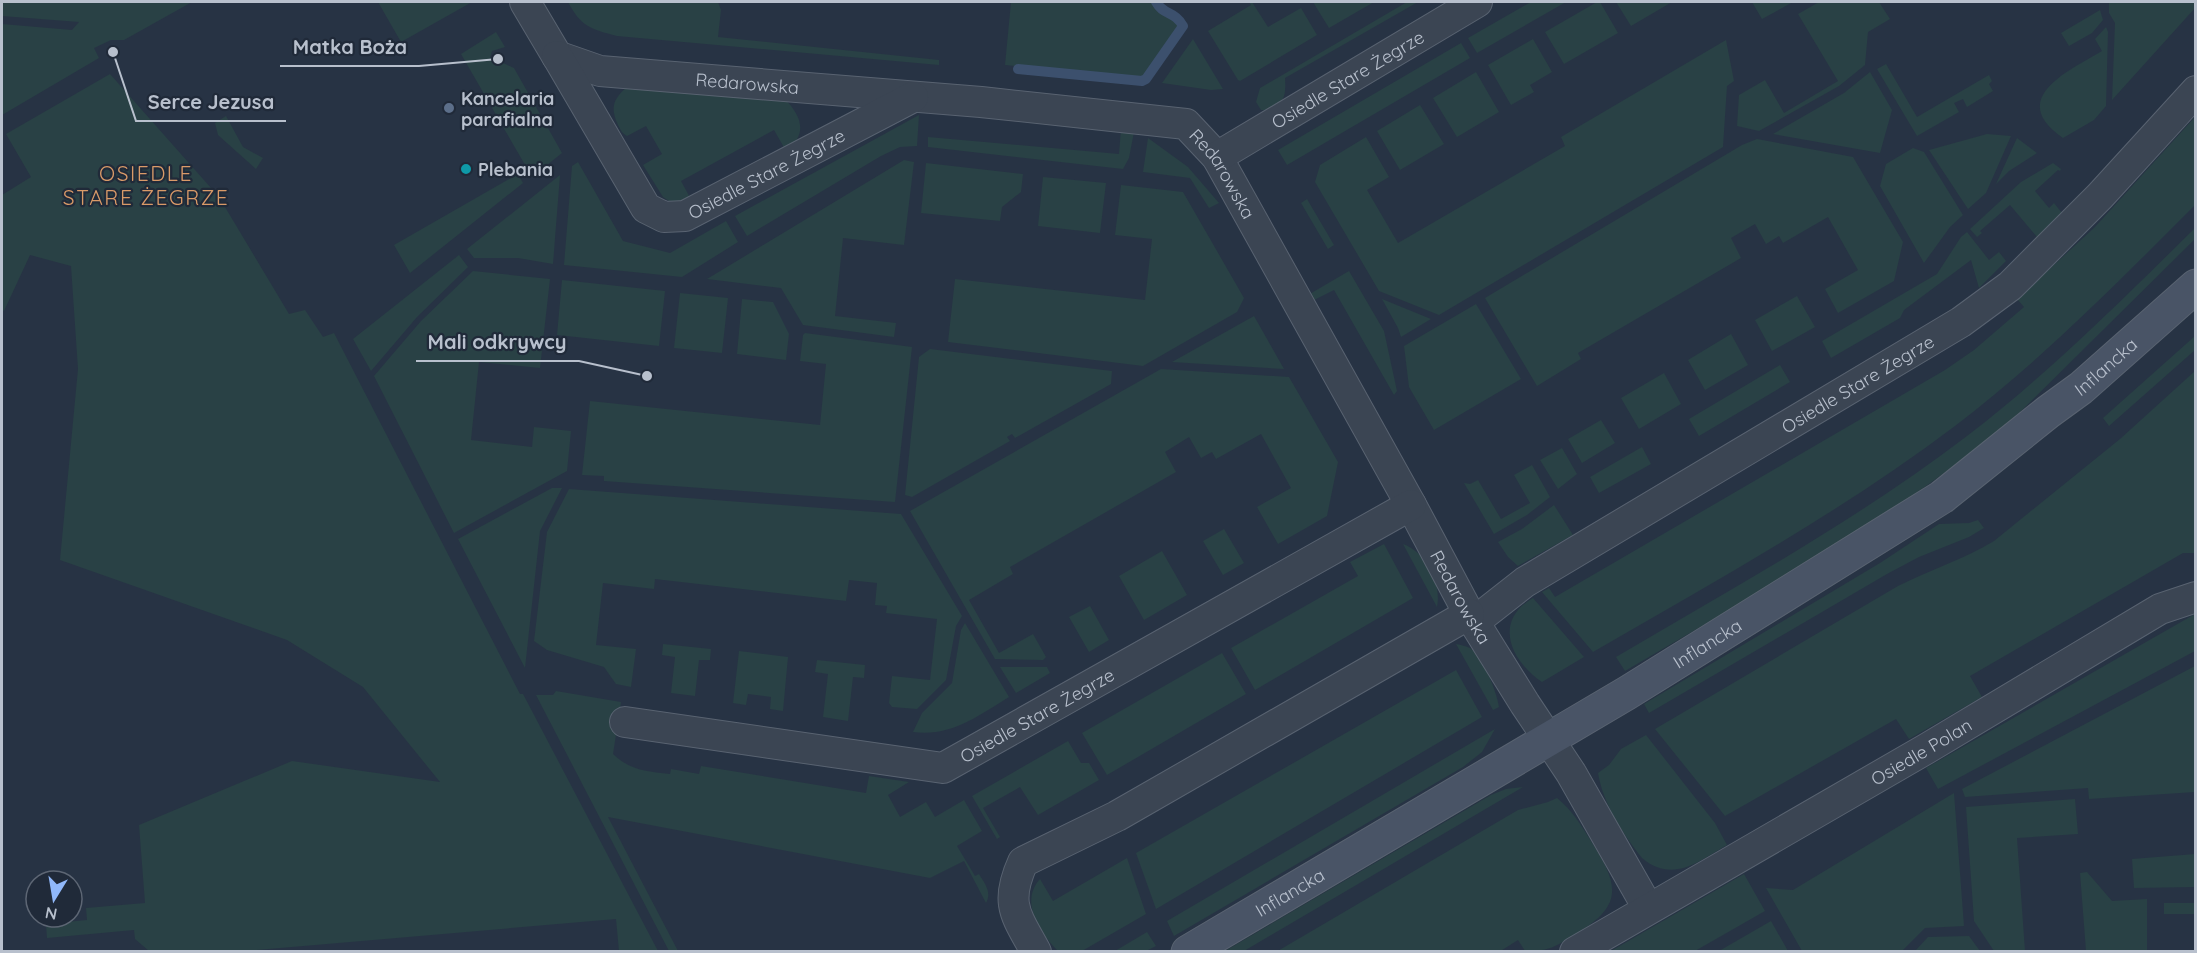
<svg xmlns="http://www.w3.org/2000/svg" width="2197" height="953" viewBox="0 0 2197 953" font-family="Quicksand,sans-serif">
<rect width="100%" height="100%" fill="#273344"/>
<path fill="#294145" d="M2,2h190l-68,38h-13l-17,8 5,10 -97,57v-91l70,6 7,-8 -77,-6z
M378,2h94l-71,40z
M568,2h150l3,8 -3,27 221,23v5l-322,-29c-26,-7 -36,-9 -49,-34z
M1011,2h141l7,10 17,6 4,8 -37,52 -138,-13z
M1249,2h3l16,25 33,-19 16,27 -77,46 -2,-1 -30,-49 43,-26z
M1313,2h61l-45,26z
M1407,2h11l-133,76c1,16 0,23 -13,33l-11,-1 -5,-8 4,-14z
M1531,2h35l-89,51 -9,-15z
M1597,2h3l18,31 -54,31 -19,-32z
M1616,2h56l-41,24z
M1752,2h41l-31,17z
M1819,2h60l11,17 -22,13 -3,33 -26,21 -80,45 -22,-5 2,-31 26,-15 19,33 54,-32 -40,-67z
M2109,2h87l-1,6 -83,92 3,-77 -6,-10z
M2100,10l3,10 -11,13 -23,13 -8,-13z
M2106,27l2,5 -2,74 -12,14 -31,18c-57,-39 5,-67 39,-87l-7,-12z
M496,32l9,15 -13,4 -2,7 1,3 10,1 13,6 48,85 -30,24 -71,-123z
M1193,39l30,50 -12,1 -49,-7z
M1533,39l19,33 -22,13 4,7 -23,13 -23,-40z
M1726,40l8,41 -7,5 -4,61 -284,168 -60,-24 -64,-109 5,-17 46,-28 23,40 -22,13 31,53 167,-97 -4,-9z
M1461,43l9,15 -183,107 -9,-15z
M1886,64l31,53 72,-42 3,6 -3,3 4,7 -26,16 -4,-8 -9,4 5,9 -42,24 -40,-67z
M1476,72l23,40 -42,25 -24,-39z
M1870,72l22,38 -12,43 -107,-19 71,-41z
M110,74l109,123 70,117 16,-4 18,27 11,-4 186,361h3l135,257h-44h5l-3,-32 -381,33 -86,-1 -14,-12 -1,-9 -87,8 -1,-14 41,-4 -1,-12 59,-5 -6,-78 153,-64 148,21 -77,-95 -76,-47 -227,-80 18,-191 -7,-103 -41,-11 -26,56 -2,-1v-115l29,-18 -25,-43z
M627,87l158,12c17,18 23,35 1,52l-12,-21 -93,51 12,22h-21l-9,-6 -20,-32 19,-11 -16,-28 -19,10c-5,-3 -6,-5 -9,-11 -8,-17 -5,-26 9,-38z
M1420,105l24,39 -44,26 -23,-39z
M919,115l-2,31 -17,1 -19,9 -134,80 -12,-20z
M226,116l17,31 20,11 -7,11 -38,-34 -3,-12z
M2195,117v88c-77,77 -153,155 -240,221 -114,86 -239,155 -362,226l-51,-60 7,-4 6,9 390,-227 29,-20 50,-43 -7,-8 78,-72z
M1121,129l13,3 -5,26 -6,11 -195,-22v-10l191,17z
M1987,134l24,2 -25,57 -18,16 -39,-59z
M1148,138l40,29 31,36 -10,5 -19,-30 -47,-6z
M2017,138l20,15 -28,18 -13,13z
M1757,139l96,18 50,85 -9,39 -56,32 -13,-24 33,-19 -30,-53 -45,26 -4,-7 -13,8 -11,-20 -24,14 10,20 -163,95 3,6 -44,27 -52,-88 257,-153z
M1913,148l11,4 39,63 -13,12 -26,36 -44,-77 6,-22z
M904,160l10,2 -10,83 -61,-7 -8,78 61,7 -2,14 -91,-12 -22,-37 -74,-9z
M578,162l45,79 47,12 56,-32 12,21 -56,35 -118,-12 8,-99z
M926,163l97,11 -2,18 -19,15 -2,14 -79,-8z
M2053,163l8,6 -1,2 -2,-1 -23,21 14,17 5,-5 8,10 -25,24 -27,-32 -30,26 2,2 -5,4 -7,-8 51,-47z
M518,174l5,9 -113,90 -16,-28z
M560,175l-7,89 -35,-6h-44l-7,-9z
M1043,177l63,6 -6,50 -62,-7z
M1121,185l62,7 61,106 -7,14 -94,54 -195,-24 7,-63 190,21 7,-61 -37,-4z
M1307,199l27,46 -6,4 -27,-46z
M2195,228v11l-176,174 -40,35 -92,66 -91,57 -171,100 -9,-14c119,-70 241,-137 351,-221 82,-63 155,-136 228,-208z
M1967,232l22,28 10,-8 7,9 -27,27 -8,-28 -67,50 -4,8 -69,40 -9,-17 115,-67 24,-37z
M459,255l9,12 -51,50 -46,54 -18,-32z
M473,271l77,8 -10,89 -61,-6 -8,78 61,7 2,-20 37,4 -4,40 -113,62 -80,-157 47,-55z
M1349,271l35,60 13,60 -3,4 -60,-105 -22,11 -4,-6z
M562,280l103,11 -6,55 -102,-11z
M680,293l48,5 -6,55 -48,-5z
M1797,296l18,31 -43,24 -17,-31z
M742,299l31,3 16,32 -3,26 -49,-6z
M1382,299l49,20 -30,18 -3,-9z
M1476,304l45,75 -87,51 -25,-43 -5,-41z
M1254,316l30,53 -112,-7z
M805,333l107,14 -17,155 -291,-21v-5l-22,-1 8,-74 230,24 6,-61 -26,-3 3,-26z
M1731,334l17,31 -43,25 -17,-30z
M2195,336v14l-86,76 -6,-8z
M930,349l182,22 -1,13 -96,54 -3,-4 -5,3 3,4 -98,56 -7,-2 14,-138z
M1780,365l10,17 -91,54 -10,-17z
M1161,369l128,8 49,85 -11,54 -49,28 -21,-37 34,-19 -30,-54 -45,25 -4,-7 -11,6 -12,-21 -24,15 11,20 -166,95 3,7 -44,26 30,53 34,-19 13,23 -3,3 -48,-1 -85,-148z
M2195,371v182h-12l-213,123 12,21 -73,42 -13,-20 -171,97 -70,-87 243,-143c32,-16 66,-27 96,-45l126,-102z
M1664,373l17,31 -42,25 -18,-31z
M1601,420l14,23 -33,20 -14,-24z
M1642,447l9,17 -52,29 -9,-16z
M1562,448l15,26 -19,15 -18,-29z
M1532,465l18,32 -23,18 -33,19 -30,-51 6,1 8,-4 23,39 29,-16 -16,-28z
M552,488h10l-22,43 -15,137 -67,-129z
M569,489l332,25 61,102 -6,10 -10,54 -29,29 -25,-2 -3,-4 3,-27 38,4 7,-61 -51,-6 1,-7 -12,-1 2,-22 -28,-3 -3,21 -191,-22 -1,10 -51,-6 -7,62 40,4 -5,38 -15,-3 -12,-17 -57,-17 -13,-9 13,-109z
M1554,505l19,30 -55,31 -10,-9 -10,-15 24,-13z
M1978,520l6,8 -15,9 -50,20 -32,17 -238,139 -5,-9 236,-141 59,-39 30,-1z
M1224,529l20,34 -21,12 -20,-34z
M1384,544l29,54 -158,92 -24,-42 127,-72 -8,-14z
M1403,544c23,8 39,39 34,63z
M1162,551l25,44 -43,25 -25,-44z
M1533,598l51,59 -42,25c-32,-22 -49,-61 -9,-84z
M1090,606l19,34 -20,12 -20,-35z
M2195,614v37l-257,138 -12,-21z
M965,623l44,74c-31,19 -58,40 -96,35l9,-19 30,-30 9,-53z
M663,644l48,5 -1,11h-11l-4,36 -24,-3 4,-36 -13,-2z
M1456,644c5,1 10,2 14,4 13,9 27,44 29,59l-6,3z
M739,651l49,6 -5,54 -13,-2 1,-12 -23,-3 -2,11 -13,-2z
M1222,653l24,41 -139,81 -25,-42z
M817,660l48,5 -1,13 -11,-1 -5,44 -25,-4 5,-43 -13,-2z
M2195,666v126l-106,7 -1,-11 -123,9 -3,-8z
M1000,667h47l3,6 -34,20z
M1456,670l26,47 -326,192 -20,-56z
M556,691l65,11 -8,52c18,17 33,17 57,20l1,-5 28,5 2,-8 165,27 3,-17 40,6 -21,13 12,22 26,-15 9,15 29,-17 18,31 -25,15 18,30 4,-2c6,10 13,18 7,29l-22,-42 -34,17 -322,-61 70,134h-9l-133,-256h17z
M1495,729l-13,23 -19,15 -289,169 -7,-15z
M1646,735l69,88 12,22c-28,16 -54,39 -85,13 -19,-24 -39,-54 -44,-85l11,-8 12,-16z
M1068,741l13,22h8l10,17 -61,35 -18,-28 -37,21 17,29 -3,2 -25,-43z
M1523,787l-279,164h-19l266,-156 15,-6z
M1954,793l10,133 -39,2 -23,23h-100l-36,-63 27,2z
M1557,798c15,12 24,27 34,43 28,44 33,64 -15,93 -22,13 -25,17 -51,17l-7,-11 -19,12h-223l242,-142 30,-8z
M2075,799l3,35 -61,4 8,113h-31l-20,-30 -8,-114z
M2195,854v33l-61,1 -2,-29z
M1127,858l19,56 -64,37h-24c-18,-18 -39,-49 -18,-72l13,22z
M2087,872l25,29 35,-2v52h-61l-6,-78z
M1744,874l21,37 -70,40h-84z
M2164,903h31v11h-31z
M1771,921l17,30h-69z
M1147,932l9,14 -10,5h-31z
M1969,936l11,15h-65l13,-14z"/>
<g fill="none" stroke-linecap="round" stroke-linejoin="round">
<path stroke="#3c506d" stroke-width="10" d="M1018,69l124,12 4,-2 37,-53c-8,-15 -20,-11 -27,-24"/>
<g stroke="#596371" stroke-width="32">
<g id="street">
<path id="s1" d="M525,2l32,54 43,15 381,31 205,22 31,33 194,348 58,109 56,90 46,69 77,135"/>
<path id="s2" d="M557,56l89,152 18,9 21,-1 228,-119"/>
<path id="s3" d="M1217,157l260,-155"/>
<path id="s4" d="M1474,622l51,-40 436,-260 49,-36 90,-90 96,-105"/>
<path id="s5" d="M625,722l318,46 468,-263"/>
<path d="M1036,952c-20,-37 -32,-48 -13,-90l94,-46 352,-202"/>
<path id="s6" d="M1575,952l351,-203 234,-140 36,-12"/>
</g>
</g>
<g stroke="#596371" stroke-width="35">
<g id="secondary">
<path id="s7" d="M1188,952l439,-259 315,-196 106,-85 33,-24 115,-102"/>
</g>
</g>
<use href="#street" stroke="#3b4553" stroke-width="30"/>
<use href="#secondary" stroke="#495466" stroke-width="33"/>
</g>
<circle fill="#5c6f8a" stroke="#202a39" stroke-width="2" cx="449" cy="108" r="6"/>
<circle fill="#0f9aa8" stroke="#202a39" stroke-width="2" cx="466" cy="169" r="6"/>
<g text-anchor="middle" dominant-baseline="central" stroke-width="4.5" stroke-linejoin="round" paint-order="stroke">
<g font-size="18" fill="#b8c0cd" stroke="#202a39">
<text stroke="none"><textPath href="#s3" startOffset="152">Osiedle Stare Żegrze</textPath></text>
<text stroke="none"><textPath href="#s1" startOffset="256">Redarowska</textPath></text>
<text stroke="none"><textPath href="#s2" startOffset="309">Osiedle Stare Żegrze</textPath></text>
<text stroke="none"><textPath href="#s1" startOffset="759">Redarowska</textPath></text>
<text stroke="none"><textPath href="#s7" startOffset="1090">Inflancka</textPath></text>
<text stroke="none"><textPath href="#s4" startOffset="452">Osiedle Stare Żegrze</textPath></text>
<text stroke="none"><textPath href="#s1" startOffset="1245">Redarowska</textPath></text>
<text stroke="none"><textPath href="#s7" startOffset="604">Inflancka</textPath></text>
<text stroke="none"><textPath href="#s5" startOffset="429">Osiedle Stare Żegrze</textPath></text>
<text stroke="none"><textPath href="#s6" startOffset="400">Osiedle Polan</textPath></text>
<text stroke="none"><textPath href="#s7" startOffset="118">Inflancka</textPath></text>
</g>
<g font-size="18" font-weight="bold" fill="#b8c0cd" stroke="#202a39" text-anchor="start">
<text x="461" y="98">Kancelaria<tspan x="461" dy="21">parafialna</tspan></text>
<text x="478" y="169">Plebania</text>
</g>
<g font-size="21" letter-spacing="1.5" fill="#d99a68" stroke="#202a39">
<text x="146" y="173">OSIEDLE<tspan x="146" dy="24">STARE ŻEGRZE</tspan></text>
</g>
</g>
<path fill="none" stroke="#b8c0cd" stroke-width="2" d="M498 59L419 66H280M113 52L136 121H286M647 376L579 361H416"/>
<g fill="#b8c0cd" stroke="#202a39" stroke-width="2">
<circle cx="498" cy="59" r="6"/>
<circle cx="113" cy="52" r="6"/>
<circle cx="647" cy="376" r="6"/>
</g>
<g font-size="20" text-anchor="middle" font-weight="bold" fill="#b8c0cd" stroke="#202a39" stroke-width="4.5" stroke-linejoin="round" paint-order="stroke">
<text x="350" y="54">Matka Boża</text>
<text x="211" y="109">Serce Jezusa</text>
<text x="497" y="349">Mali odkrywcy</text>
</g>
<rect width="2197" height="953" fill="none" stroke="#b8c0cd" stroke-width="6"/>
<g transform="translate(54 899) rotate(191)"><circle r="28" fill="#202a39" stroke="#5d6674" stroke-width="1.5"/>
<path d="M0-4.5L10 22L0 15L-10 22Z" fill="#90b8fa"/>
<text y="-9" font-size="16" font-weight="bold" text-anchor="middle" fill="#b8c0cd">N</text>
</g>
</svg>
